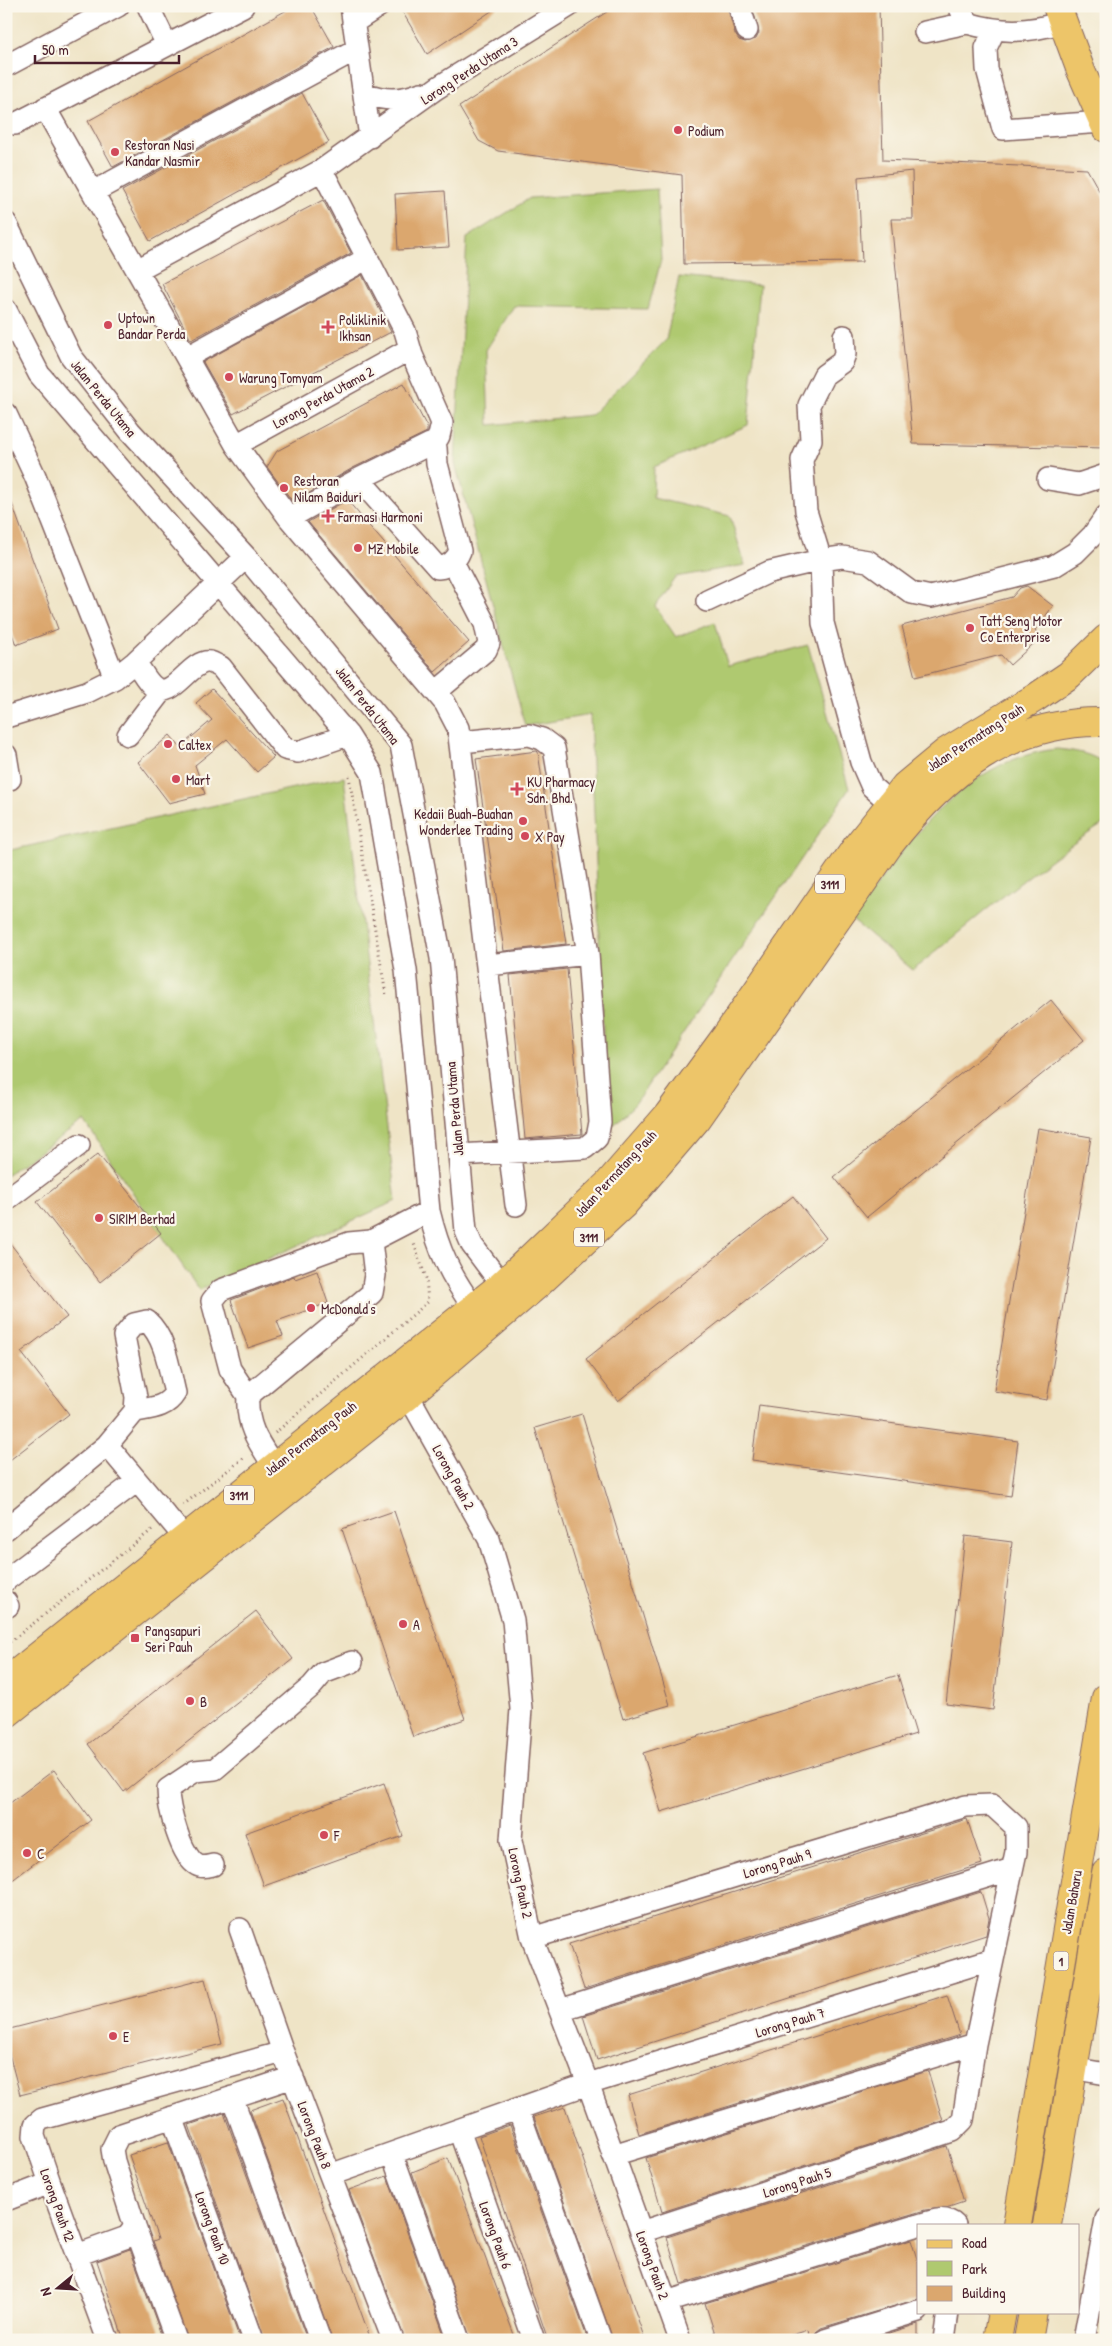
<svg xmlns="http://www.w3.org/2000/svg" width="1112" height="2346" viewBox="0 0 1112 2346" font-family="'Patrick Hand',sans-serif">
<rect width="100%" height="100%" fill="#fbf7ec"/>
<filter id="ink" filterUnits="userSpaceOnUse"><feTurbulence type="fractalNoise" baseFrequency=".02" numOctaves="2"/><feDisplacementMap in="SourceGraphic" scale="10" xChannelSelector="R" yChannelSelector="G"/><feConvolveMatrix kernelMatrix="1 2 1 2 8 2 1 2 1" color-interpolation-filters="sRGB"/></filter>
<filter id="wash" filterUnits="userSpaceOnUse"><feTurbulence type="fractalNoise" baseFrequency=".0096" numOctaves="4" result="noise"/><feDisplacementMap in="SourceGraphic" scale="20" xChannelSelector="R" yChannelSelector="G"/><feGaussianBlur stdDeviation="1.12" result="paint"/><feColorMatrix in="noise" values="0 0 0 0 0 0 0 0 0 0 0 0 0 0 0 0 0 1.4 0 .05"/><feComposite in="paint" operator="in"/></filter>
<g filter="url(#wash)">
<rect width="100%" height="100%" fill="#efe4c6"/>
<path fill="#afc96f" stroke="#7c744d" d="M657,189l4,71 -13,49 -134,-3 -28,44 3,75 102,-10 75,-75 13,-63 81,8 -12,140 -94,42 -1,31 77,18 15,49 -70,12 -20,29 21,31 39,-15 13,44 80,-21 41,144 -214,315 -28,28 -17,-417 -65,11 -70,-263 12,-225 63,-40z
M1057,749c18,2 35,4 49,16v57c-69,43 -130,97 -193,148l-61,-50c51,-73 110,-161 205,-171z
M344,777l52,424 -197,89 -115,-169 -78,54v-324z"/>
<g id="blocks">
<path fill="#dba76e" d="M294,6h17l23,41 -221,120 -25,-46z
M399,6h100l-72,48z
M616,6h111l8,28 4,6 6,2 11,-3 3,-6 -7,-27h127l4,154 204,9 19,34v245l-193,-4 -22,-225h22l-1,-48 -54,6 4,85 -178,2 -2,-89 -184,-24 -19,-10 -20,-34z
M302,93l27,49 -179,99 -28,-50z
M445,191l4,56 -51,3 -3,-56z
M323,200l28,53 -160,87 -29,-56z
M362,275l29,57 -158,82 -30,-52z
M404,383l23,44v5l-74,36 -60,34 -26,-35 10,-16z
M6,493h2l50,136 -42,16 -10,-28z
M347,500l122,142 -34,30 -127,-150z
M1027,586l26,20 -18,24 6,7 -31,28 -9,-10 -86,22 -13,-51 110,-29 8,-9z
M212,689l62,68 -17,15 -30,-33 -32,26 10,29 -36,9 -31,-41 32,-27 10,12 32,-27 -16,-17z
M537,751l1,1 28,192 -62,7 -28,-192z
M567,969l15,165 -57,5 -15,-164z
M1051,1000l33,40 -217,177 -33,-40z
M1038,1128l53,9 -44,263 -53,-9z
M98,1154l63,79 -61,49 -63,-80z
M793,1196l33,42 -208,163 -32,-42z
M6,1238l61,79 -46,35 48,62 -63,49z
M317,1271l11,32 -51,18 6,15 -35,12 -17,-48 63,-24 1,3z
M759,1405l259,36 -7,55 -259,-36z
M582,1414l88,291 -47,14 -88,-291z
M394,1511l71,208 -52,18 -71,-208z
M965,1536l47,6 -19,168 -47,-6z
M256,1611l37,48 -169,133 -36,-48z
M898,1675l18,59 -255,78 -18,-59z
M54,1770l37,50 -85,65v-79z
M384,1783l19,53 -139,50 -19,-53z
M967,1819l15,45 -398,125 -15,-45z
M981,1892l8,26 -3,17 -389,125 -14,-44z
M205,1979l17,65 -202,51 -14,-53v-12z
M947,1995l13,40 -321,99 -11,-39z
M928,2071l15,50 -281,91 -16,-54z
M283,2098l21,57 67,185h-39l-82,-230z
M565,2107l80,233h-32l-79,-223z
M224,2113l83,227h-42l-76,-215z
M510,2125l78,215h-40l-69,-204z
M168,2142l72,198h-52l-35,-99 5,-2 -29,-84z
M947,2146l17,56 -18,6 -21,2 -244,74 -14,-47z
M448,2158l68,182h-45l-59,-168z
M387,2176l59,164h-41l-56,-150z
M911,2240l7,22v37l-97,29 -5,4 -3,8h-3l-2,-10 -32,10h-59l-12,-37z
M130,2249l33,91h-39l-27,-79z
M918,2324v16h-50z"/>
</g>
</g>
<g filter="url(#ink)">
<use href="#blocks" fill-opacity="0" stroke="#846461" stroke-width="1"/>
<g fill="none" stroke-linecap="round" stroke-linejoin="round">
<g stroke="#846461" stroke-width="24">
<path id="minor" d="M148,6l19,39
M351,6l19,131
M739,6l8,24
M959,6l8,17c35,10 60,10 96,-1
M353,23l26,-17
M994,31l-8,17 1,21 16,60 100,-7
M925,32l42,-9
M6,66l112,-60
M364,93c21,8 36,8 57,0
M45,108l191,337 53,73 156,185 13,25 58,477
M15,124l228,-118
M322,170l83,161 7,24 30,68 -3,13 -6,10
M93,192l264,-143
M6,223l65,133 59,75 116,126 155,188 40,213 25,273 6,14 30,40
M137,270l185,-100 115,-82 132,-82
M6,310l33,64 309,361 24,38 34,197 23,241c10,41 21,64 45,97
M844,336l1,18 -3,8 -18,13 -15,30 2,35 -9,20 4,51 15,49 2,63 38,139 11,25 18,16
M187,357l181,-99
M6,414l29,62 80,202
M236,445l174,-96
M359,479l79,89c11,-1 18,-7 22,-17l-23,-87 -1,-16 -3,-2
M1048,479l31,5 27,-9
M289,518l70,-39 71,-35 3,2
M707,601l62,-29 52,-12 21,-3 26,4 44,32 19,4 123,-31 21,-13 18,-18 13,-19
M135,662c6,7 11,19 19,25 19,15 36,-28 56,-25 4,1 8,4 11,5l64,82 13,3 50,-17
M436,692l50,-42 3,-7 -4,-19 -32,-62
M6,717l81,-25 28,-14 20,-16 111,-105
M128,735l34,-45
M6,755l4,24
M488,965l100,-11
M459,1155l126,-7 12,-10 3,-16 -12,-168 -34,-206 -12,-9 -13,-4 -68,7
M6,1200l73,-55
M408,1395l81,144 24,81 8,89 -10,131 21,98 56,146 92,256
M248,1396l-18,-27 -18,-68 9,-11 128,-47 22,-2
M107,1445l78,93
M274,1466c-16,-24 -28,-40 -26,-70l124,-103 3,-18 -4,-34 58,-30
M6,1529l101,-84 28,-34 1,-14 -12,-61 10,-12 13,-3c19,17 22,48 28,72 -9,15 -24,15 -40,18
M6,1580l131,-99
M6,1602l2,4
M213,1865c-5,1 -11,3 -16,0 -16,-8 -29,-58 -29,-76l27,-18 20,-2 97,-83 11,-13 29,-11
M240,1929l43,123 110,288
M532,1938l434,-132 26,-1 24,22v25l-41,192 -12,76 -11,11 -311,101
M560,2010l452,-141
M1072,2068l34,6
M232,2097l88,243
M518,2109l83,231
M172,2117l81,223
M459,2130l75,210
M392,2154l67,186
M613,2155l362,-111
M330,2175l258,-91 405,-125
M6,2200l44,-17
M919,2225c12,-4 26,-10 36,0
M135,2227l41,113
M77,2255l50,-18 8,-10 -21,-66 -2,-12 7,-14 174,-58
M666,2302l252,-77
M108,2340l-58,-157 -16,-47 1,-11 7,-6 241,-67
M825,2340l93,-29
M944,2340l4,-28
M1084,2340l22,-121"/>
</g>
<g stroke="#846461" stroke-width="30">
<path id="major" d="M1057,6l24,65 25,57
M6,1682l496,-397 106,-101 60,-69 58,-79 131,-190 48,-60 41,-34 89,-54 34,-23 37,-36
M6,1714l402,-319 130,-111 86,-80 73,-85 192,-274c55,-71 122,-126 217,-123"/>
</g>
<g stroke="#846461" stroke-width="30">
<path id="highway" d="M1103,722l3,1
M1017,2225l89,-527
M1047,2225l59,-352
M997,2340l5,-28
M1028,2340l5,-28"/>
</g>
<path stroke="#846461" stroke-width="3" stroke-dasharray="1 4" stroke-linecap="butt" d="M349,776l37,219
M275,1433l153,-131 -2,-24 -13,-37
M183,1505l62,-48
M6,1645l147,-116"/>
<use href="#minor" stroke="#fff" stroke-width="21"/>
<use href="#major" stroke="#edc569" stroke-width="28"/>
<use href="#highway" stroke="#edc569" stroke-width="28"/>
</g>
</g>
<g fill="#d1495b" stroke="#fbf7ec" stroke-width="2">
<circle cx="678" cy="130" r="5"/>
<circle cx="115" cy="152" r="5"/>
<circle cx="108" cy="325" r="5"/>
<path d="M325.5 319.5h5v5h5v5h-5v5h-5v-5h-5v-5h5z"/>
<circle cx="229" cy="377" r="5"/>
<circle cx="284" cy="488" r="5"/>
<path d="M325.5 508.5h5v5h5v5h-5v5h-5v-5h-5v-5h5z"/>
<circle cx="358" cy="548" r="5"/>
<circle cx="970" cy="628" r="5"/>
<circle cx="168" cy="744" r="5"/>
<circle cx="176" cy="779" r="5"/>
<path d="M514.5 781.5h5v5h5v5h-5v5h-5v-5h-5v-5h5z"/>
<circle cx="523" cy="821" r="5"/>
<circle cx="525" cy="836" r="5"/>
<circle cx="99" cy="1218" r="5"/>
<circle cx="311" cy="1308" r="5"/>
<circle cx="403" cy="1624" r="5"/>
<rect x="130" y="1633" width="10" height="10" rx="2.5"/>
<circle cx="190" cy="1701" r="5"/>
<circle cx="324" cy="1835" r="5"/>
<circle cx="27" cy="1853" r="5"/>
<circle cx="113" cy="2036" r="5"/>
</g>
<g text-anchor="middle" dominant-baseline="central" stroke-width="4.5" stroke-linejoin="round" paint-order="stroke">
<g fill="#fbf7ec" stroke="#7f6065" stroke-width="1">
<rect x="815" y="874.5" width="30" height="19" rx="4"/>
<rect x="574" y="1227.5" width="30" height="19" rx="4"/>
<rect x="224" y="1485.5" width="30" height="19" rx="4"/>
<rect x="1053.5" y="1951.5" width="15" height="19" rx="4"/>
</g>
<g font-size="12" font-weight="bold" fill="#4a1f2b">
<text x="830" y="884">3111</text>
<text x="589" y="1237">3111</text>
<text x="239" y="1495">3111</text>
<text x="1061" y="1961">1</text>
</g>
<g font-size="14" fill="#4a1f2b" stroke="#fbf7ec">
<text transform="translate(469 70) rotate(-33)">Lorong Perda Utama 3</text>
<text transform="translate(323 397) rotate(-29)">Lorong Perda Utama 2</text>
<text transform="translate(104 398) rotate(51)">Jalan Perda Utama</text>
<text transform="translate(368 705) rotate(52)">Jalan Perda Utama</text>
<text transform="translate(975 737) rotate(-33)">Jalan Permatang Pauh</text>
<text transform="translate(454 1109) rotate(-95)">Jalan Perda Utama</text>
<text transform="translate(615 1173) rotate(-47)">Jalan Permatang Pauh</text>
<text transform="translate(310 1438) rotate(-38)">Jalan Permatang Pauh</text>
<text transform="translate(454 1477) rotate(61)">Lorong Pauh 2</text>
<text transform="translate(777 1863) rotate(-17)">Lorong Pauh 9</text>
<text transform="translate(521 1883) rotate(78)">Lorong Pauh 2</text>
<text transform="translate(1071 1902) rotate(-80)">Jalan Baharu</text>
<text transform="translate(790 2022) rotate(-17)">Lorong Pauh 7</text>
<text transform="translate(315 2135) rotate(69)">Lorong Pauh 8</text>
<text transform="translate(797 2182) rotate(-18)">Lorong Pauh 5</text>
<text transform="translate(58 2205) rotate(70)">Lorong Pauh 12</text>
<text transform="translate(213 2228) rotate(70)">Lorong Pauh 10</text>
<text transform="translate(496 2235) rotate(70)">Lorong Pauh 6</text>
<text transform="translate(653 2265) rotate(70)">Lorong Pauh 2</text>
</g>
<g font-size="14" fill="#4a1f2b" stroke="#fbf7ec" text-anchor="start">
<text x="688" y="130">Podium</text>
<text x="125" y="144">Restoran Nasi<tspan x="125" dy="16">Kandar Nasmir</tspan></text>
<text x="118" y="317">Uptown<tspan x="118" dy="16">Bandar Perda</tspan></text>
<text x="339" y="319">Poliklinik<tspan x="339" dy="16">Ikhsan</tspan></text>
<text x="239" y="377">Warung Tomyam</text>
<text x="294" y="480">Restoran<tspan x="294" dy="16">Nilam Baiduri</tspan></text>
<text x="338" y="516">Farmasi Harmoni</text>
<text x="368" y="548">MZ Mobile</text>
<text x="980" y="620">Tatt Seng Motor<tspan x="980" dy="16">Co Enterprise</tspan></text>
<text x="178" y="744">Caltex</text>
<text x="186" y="779">Mart</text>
<text x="527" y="781">KU Pharmacy<tspan x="527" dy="16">Sdn. Bhd.</tspan></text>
<text x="513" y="813" text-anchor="end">Kedaii Buah-Buahan<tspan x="513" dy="16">Wonderlee Trading</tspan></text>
<text x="535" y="836">X Pay</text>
<text x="109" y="1218">SIRIM Berhad</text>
<text x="321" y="1308">McDonald's</text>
<text x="413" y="1624">A</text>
<text x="145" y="1630">Pangsapuri<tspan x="145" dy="16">Seri Pauh</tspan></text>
<text x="200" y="1701">B</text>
<text x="334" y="1835">F</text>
<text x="37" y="1853">C</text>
<text x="123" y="2036">E</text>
</g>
</g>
<rect width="1112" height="2346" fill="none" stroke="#fbf7ec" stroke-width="25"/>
<rect x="917" y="2224" width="162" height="90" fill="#fbf7ec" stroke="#b4a19f"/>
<rect x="927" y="2240" width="25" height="8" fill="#edc569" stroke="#b4a19f"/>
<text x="962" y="2248" font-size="15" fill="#4a1f2b">Road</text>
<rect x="927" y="2261" width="25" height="15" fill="#afc96f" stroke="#b4a19f"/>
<text x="962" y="2274" font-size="15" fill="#4a1f2b">Park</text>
<rect x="927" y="2286" width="25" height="15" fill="#dba76e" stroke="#b4a19f"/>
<text x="962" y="2298" font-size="15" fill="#4a1f2b">Building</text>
<g transform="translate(58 2288) rotate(252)" stroke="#fbf7ec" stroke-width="4" paint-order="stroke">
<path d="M0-4L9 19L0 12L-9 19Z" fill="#4a1f2b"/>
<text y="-8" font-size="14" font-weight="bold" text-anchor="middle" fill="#4a1f2b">N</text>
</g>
<path d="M35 55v8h144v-8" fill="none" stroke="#4a1f2b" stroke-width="2.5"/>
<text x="42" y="55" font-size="15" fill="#4a1f2b" stroke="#fbf7ec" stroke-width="4" paint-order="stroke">50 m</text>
</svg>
